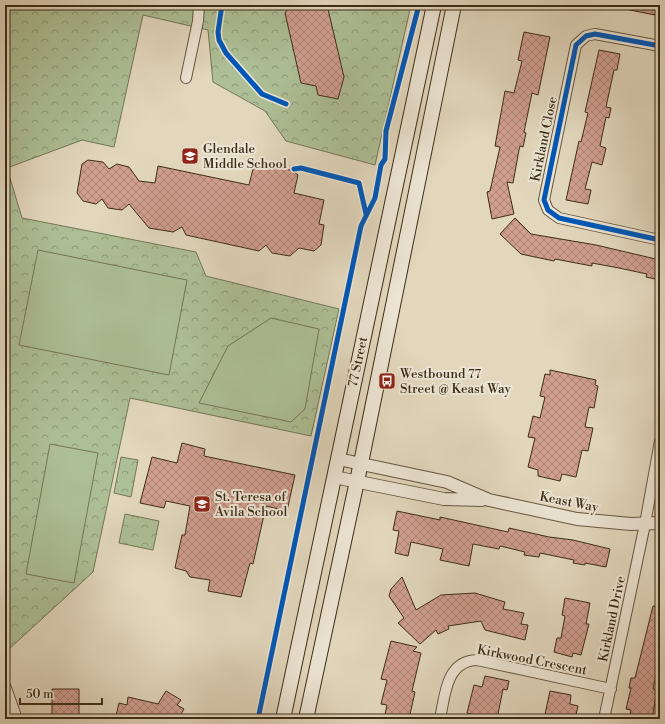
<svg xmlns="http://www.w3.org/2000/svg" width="665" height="724" viewBox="0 0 665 724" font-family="'Libre Bodoni',serif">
<defs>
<pattern id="park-crowns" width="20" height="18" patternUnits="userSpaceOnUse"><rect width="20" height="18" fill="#adbf96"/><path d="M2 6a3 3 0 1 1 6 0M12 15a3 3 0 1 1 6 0" fill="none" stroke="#8e9b79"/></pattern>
<pattern id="building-cross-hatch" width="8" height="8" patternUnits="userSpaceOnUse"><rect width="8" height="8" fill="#d19f90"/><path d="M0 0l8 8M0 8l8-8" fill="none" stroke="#ab8275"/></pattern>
</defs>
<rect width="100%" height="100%" fill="#e2d7bd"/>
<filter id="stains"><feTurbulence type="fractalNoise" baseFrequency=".005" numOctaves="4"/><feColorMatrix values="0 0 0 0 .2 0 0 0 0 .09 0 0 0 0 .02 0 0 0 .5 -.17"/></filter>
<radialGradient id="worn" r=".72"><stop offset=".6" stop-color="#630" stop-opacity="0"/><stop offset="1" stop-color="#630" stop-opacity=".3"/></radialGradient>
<path fill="url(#park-crowns)" stroke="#747656" d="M9,5h402l-36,160 -89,-24 -21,-30 -52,-29 -5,-52 -65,-15 -29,132 -32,-7 -75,28 15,50 174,34 10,24 133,33 -28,127 -181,-38 -37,174 -85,78 -3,-10v-618z
M121,457l17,3 -7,37 -17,-4z
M125,514l34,7 -6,29 -34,-7z"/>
<path fill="#adbf96" stroke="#747656" d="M38,250l149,30 -18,95 -150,-30z
M271,318l48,11 -14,80 -14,13 -92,-19 29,-57z
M50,444l48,9 -24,130 -48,-9z"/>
<path fill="url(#building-cross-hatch)" stroke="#3c2c16" d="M291,5h36l17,72 -6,22 -20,-4 -2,-9 -15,-3 -16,-70z
M625,5h35v11l-35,-7z
M524,32l26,5 -12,58 -6,-2 -8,39 2,1 -3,14 -3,-1 -1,4 -6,33 -6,-1 7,32 -22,5 -5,-27 3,-1 10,-44 -5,-1 10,-55 9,2 8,-32 -4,-1z
M599,50l21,4 -3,16h-3l-8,37 5,1 -2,10 -3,-1 -6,29 6,2 -4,17 -10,-3 -7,27 6,1 -3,14 -22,-4 13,-59 2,1 7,-29 -3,-1z
M88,160l15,2 6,7 8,-5 12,3 10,14 16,2 3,-17 91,19 4,-16 15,-5 25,7 5,4 -4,18 30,7 -5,24 5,1 -3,20 -7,6 -15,-3 -9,8 -18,-3 -6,-8 -7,6 -73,-16 -4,-8 -9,5 -24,-4 -20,-24 -7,6 -14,-2 -6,-9 -6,5 -13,-3 -6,-8 5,-29z
M515,218l16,16 65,11 64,15v20l-14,-3 1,-3 -28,-6 -27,-5v3l-37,-7 -1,2 -33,-7 -21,-20z
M550,370l46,10 -1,5 3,1 -4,22 -5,-1 -4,20 8,1 -5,23 -6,-1 -6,27 -14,-3 -2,7 -22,-5v-6l-10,-3 7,-29 -7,-1 5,-21 7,2 5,-21 -5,-1 5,-22 5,1z
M182,443l23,6 -1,7 91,19 -8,36 -21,-5 -13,58 -3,-1 -9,34 -33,-6 2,-11 -20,-3 -4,-6 -11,-3 7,-33h3l5,-29 -24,-5 -2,7 -24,-5 12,-46 25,6z
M397,511l43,9v-3l68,15 1,-4 40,9 24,3 37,9 -4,18 -21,-4v2l-12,-2 1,-3 -34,-7 -1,4 -15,-2 1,-3 -25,-6 -1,3 -26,-5 -4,22 -29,-6 3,-11 -32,-7 -3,14 -13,-3 4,-22 -6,-1z
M402,577l14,33 25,-15 34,-2 30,9 -2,7 21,4 -3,11 7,1 -3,15 -40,-10 -4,-9 -33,5 1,3 -11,5 -2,-4 -16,14 -22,-21 6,-5 -15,-22 2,-7z
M565,598l25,5 -4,21h3l-8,31 -8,-2 -1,4 -18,-5 3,-14h4l4,-22 -3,-1z
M653,606l7,1v35l-3,13 3,1 -7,33 4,1 -5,29h-16l-7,-1 2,-8 -5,-1 5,-21h-2l2,-10h4z
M391,641l26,6 -4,4 8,2 -9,38 3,1 -6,27h-25l3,-14 -6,-1 6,-24 -6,-1z
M485,676l24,5 -2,9 -4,-1 -6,30h-21l1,-3 -10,-3 7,-28 8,2z
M52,689h27v27l-27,-1z
M166,691l15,9 -4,5 7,4 -6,10h-48l-14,-3 3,-13 8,2 1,-8 30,7z
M550,691l21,4 -1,9 8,2 -3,13h-31z"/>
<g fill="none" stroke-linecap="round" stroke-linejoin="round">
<g stroke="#665740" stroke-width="12">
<path id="minor" d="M660,46l-65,-12 -9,2 -10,9 -32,155 4,10 11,8 101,22
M186,78l12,-57 1,-16
M440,719c5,-24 6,-58 37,-59l134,29
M604,719l41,-195 15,-83"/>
</g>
<g stroke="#665740" stroke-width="14">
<path id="tertiary" d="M338,459l109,23 42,18 88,19 54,5 29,-1
M334,477l110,22 38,1
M5,688l11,31"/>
</g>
<g stroke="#3c2c16" stroke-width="16">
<path id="secondary" d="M283,719l151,-714
M306,719l57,-266 91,-448"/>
</g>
<use href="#minor" stroke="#ece5d4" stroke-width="10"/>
<use href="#tertiary" stroke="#ece5d4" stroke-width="12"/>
<use href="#secondary" stroke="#ece5d4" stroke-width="14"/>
<g stroke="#ece5d4" stroke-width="8">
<path id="cycleway" d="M222,5l-4,27 1,8 7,13 36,41 24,10
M660,46l-65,-12 -9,2 -10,9 -32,155 4,10 11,8 101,22
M294,169l7,-1 58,15 7,31
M258,719l103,-493 14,-28 6,-33 4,-6 1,-28 33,-126"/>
</g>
<use href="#cycleway" stroke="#0057b8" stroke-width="5"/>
</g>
<defs>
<g id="school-square" transform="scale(0.9)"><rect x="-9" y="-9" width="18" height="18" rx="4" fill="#8f2418" stroke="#ece5d4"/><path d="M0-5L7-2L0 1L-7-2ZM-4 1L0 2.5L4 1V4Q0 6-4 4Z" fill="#fff"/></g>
<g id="bus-square" transform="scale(0.9)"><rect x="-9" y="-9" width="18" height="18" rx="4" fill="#8f2418" stroke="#ece5d4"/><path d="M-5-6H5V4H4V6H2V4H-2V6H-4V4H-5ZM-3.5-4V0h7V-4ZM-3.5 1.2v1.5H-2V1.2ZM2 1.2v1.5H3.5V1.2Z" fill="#fff"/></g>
</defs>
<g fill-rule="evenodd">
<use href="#school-square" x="190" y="156"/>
<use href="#bus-square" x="387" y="381"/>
<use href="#school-square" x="202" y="504"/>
</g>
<g text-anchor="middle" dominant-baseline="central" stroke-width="4" stroke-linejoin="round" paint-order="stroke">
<g font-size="13" fill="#3c2c16" stroke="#ece5d4">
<text transform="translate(544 139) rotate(-78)">Kirkland Close</text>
<text transform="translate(358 362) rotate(-78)">77 Street</text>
<text transform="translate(569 502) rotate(11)">Keast Way</text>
<text transform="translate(612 619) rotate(-78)">Kirkland Drive</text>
<text transform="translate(532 660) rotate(11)">Kirkwood Crescent</text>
</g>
<g font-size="13" fill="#3c2c16" stroke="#ece5d4" text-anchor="start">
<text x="203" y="149">Glendale<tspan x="203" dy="15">Middle School</tspan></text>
<text x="400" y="374">Westbound 77<tspan x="400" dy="15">Street @ Keast Way</tspan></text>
<text x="215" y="497">St. Teresa of<tspan x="215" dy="15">Avila School</tspan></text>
</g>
</g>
<rect width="665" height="724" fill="none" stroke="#e2d7bd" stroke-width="20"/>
<rect x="6" y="6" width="653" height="712" fill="none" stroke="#3c2c16" stroke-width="2"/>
<rect x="10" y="10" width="645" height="704" fill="none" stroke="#3c2c16"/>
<path d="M20 698v6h82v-6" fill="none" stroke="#3c2c16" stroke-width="2"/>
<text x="26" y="698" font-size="12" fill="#3c2c16" stroke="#ece5d4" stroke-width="3" paint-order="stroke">50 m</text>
<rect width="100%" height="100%" filter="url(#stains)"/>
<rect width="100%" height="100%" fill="url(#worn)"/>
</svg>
